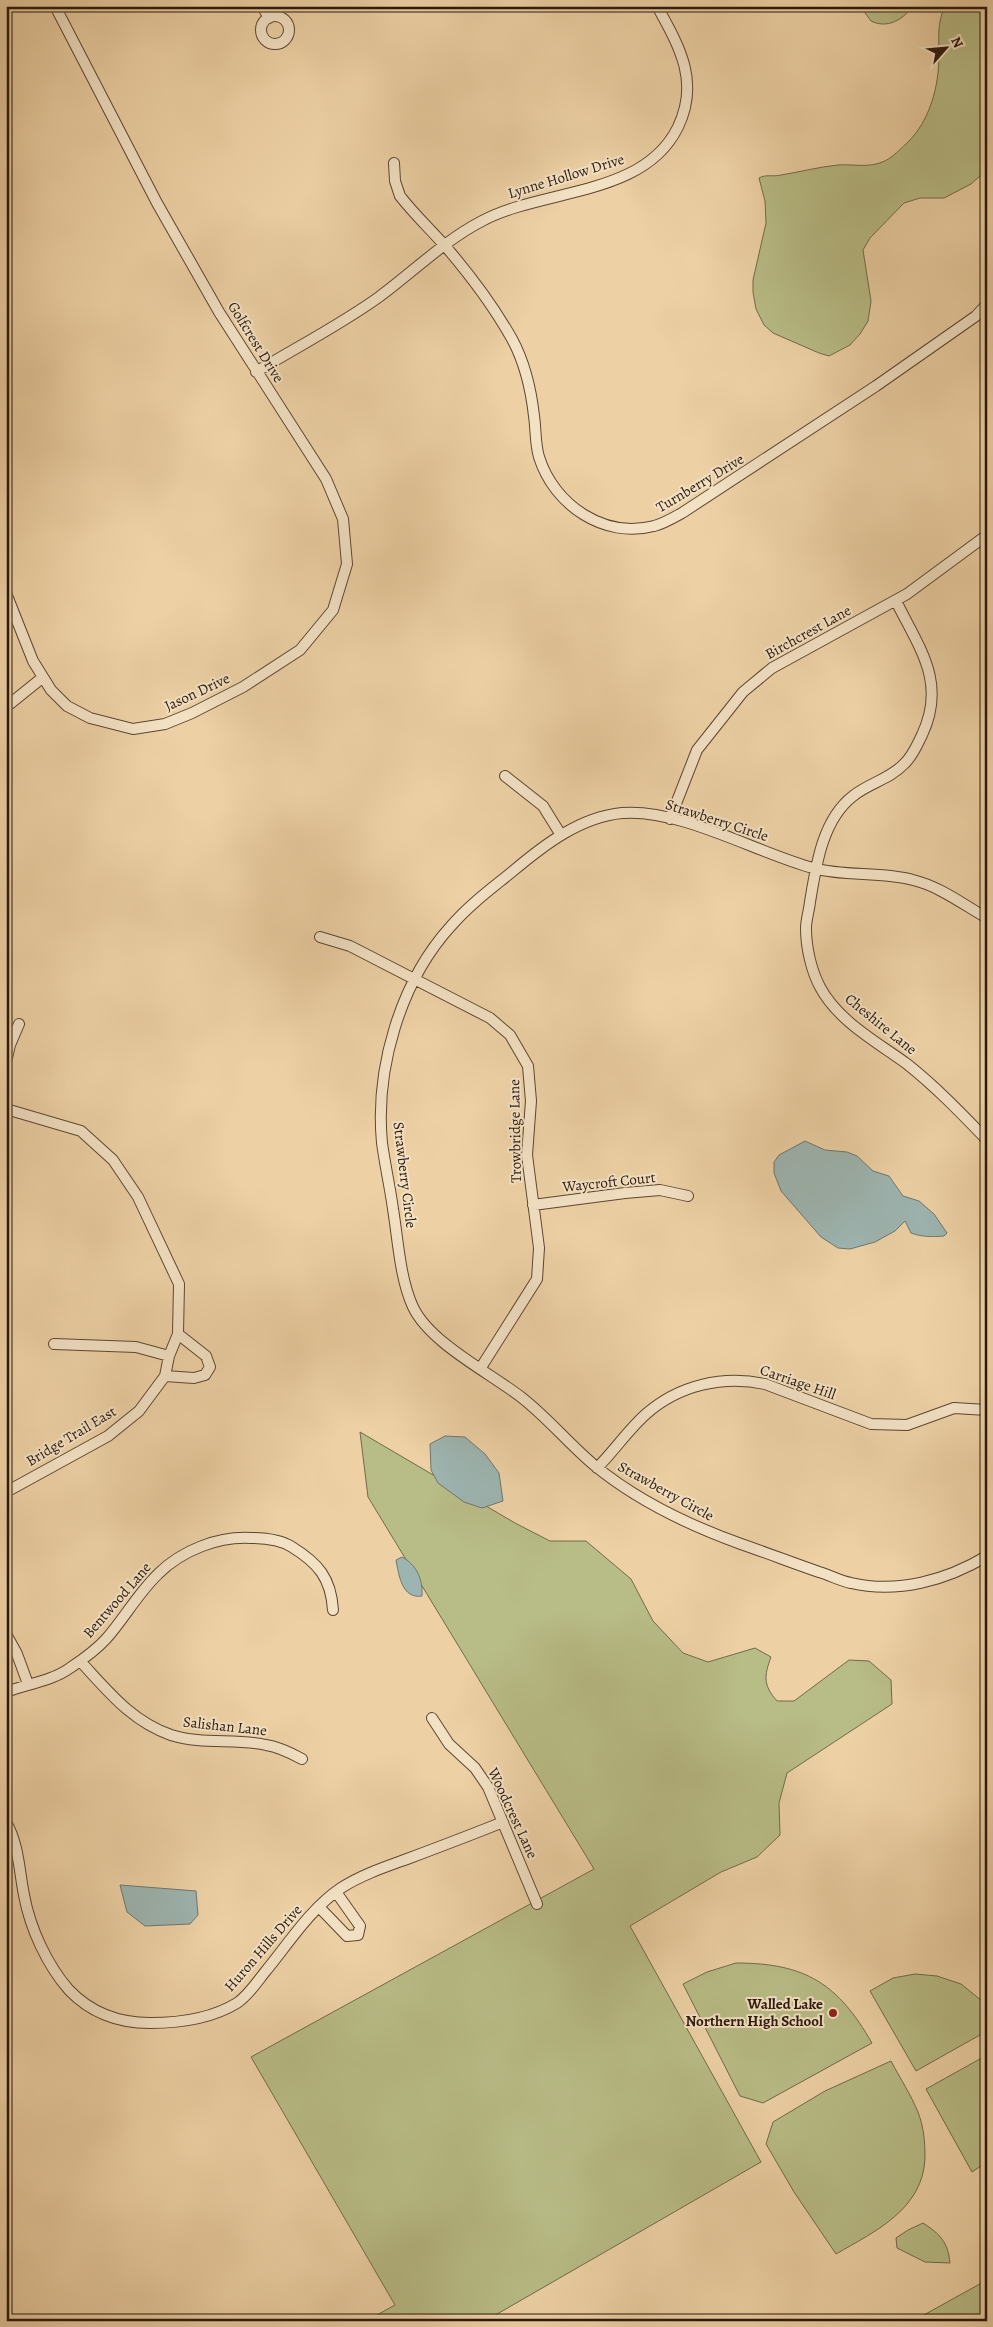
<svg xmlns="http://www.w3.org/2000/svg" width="993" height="2327" viewBox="0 0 993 2327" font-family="Alegreya,serif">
<rect width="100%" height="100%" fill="#edd1a5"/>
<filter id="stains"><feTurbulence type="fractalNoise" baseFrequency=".004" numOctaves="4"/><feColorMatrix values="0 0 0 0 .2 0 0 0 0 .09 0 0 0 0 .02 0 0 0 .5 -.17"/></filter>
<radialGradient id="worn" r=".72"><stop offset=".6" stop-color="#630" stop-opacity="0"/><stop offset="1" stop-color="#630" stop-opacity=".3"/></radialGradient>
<path fill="#b8bc86" stroke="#726a49" d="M860,6h53c-10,14 -26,23 -42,15z
M945,6h42v164l-16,14 -27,14h-24l-16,5 -34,35 -7,12 8,51 -3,20 -8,13 -10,11 -21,11 -10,-3 -46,-20 -9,-8 -8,-16 -3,-17v-12l13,-57 -1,-22 -6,-23c7,-4 14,-1 22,-3 19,-3 37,-8 57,-10 13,-1 25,2 38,-1 14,-3 21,-12 31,-21 23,-22 32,-57 32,-88 0,-18 -2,-32 6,-49z
M360,1432l155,91 35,18h36l45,38 22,42 30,32 25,9 47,-14 16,9c-7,19 -8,28 6,44h17l55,-41 20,1 22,19 1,24 -105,69 -8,30 1,32 -23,22 -36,15 -91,54 131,236 -276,159h-119l29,-16 -144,-248 343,-188 -226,-372z
M736,1963c70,0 102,21 136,80l-109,60 -23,-7 -57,-112 24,-12z
M915,1974l22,2 24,8 21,17 5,8v22l-71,40 -46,-80 23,-13z
M987,2055v107l-15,10 -46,-83z
M891,2061c9,17 20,34 27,51 6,16 7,30 7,46 -2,51 -49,73 -89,96l-42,-62 -28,-48 7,-22 52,-31z
M923,2223c17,11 25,19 27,40l-25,-1 -28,-14 -1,-10 12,-8z
M987,2280v41h-74z"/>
<path fill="#9db5b1" stroke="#6f766f" d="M805,1141l20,9 22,2 10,4 16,15 16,5 14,20 16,5 15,13 13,19 -3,3c-11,1 -23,1 -33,-3l-6,-12 -10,10 -20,11 -25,7 -12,-1 -17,-11 -40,-46 -7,-18v-11l5,-7z
M445,1436l20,1 20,17 14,19 4,28 -21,7 -18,-6 -26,-19 -7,-13 -1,-26z
M402,1557c15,8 21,23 20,39 -20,3 -23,-20 -26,-36z
M120,1885l76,6 2,24 -8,9 -45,2 -18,-14z"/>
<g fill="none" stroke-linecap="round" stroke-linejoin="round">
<g stroke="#5c4632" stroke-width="12">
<path id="minor" d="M262,6l7,12
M261 30a14 14 0 1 1 28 0a14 14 0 1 1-28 0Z
M394,163l1,18 5,15c14,18 30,33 46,51 24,28 48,60 66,92 13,24 19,50 22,77 2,13 1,28 5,41 15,48 65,82 115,69 9,-2 19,-8 28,-13l194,-127 100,-70 11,-12
M256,372c41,-25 84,-47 123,-75 34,-25 66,-57 103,-76 62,-33 162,-24 196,-94 22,-46 1,-81 -21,-121
M6,593l27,68 18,29 16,16 23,12 43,11 32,-5 27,-11 51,-26 57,-37 33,-40 14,-46 -4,-45 -17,-40 -107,-167 -62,-109 -102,-197
M896,601c23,47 51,81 26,134 -5,10 -9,21 -18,29 -14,15 -35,19 -51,32 -31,24 -37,70 -43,106 -1,9 -4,18 -4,26 0,19 5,42 14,59 18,34 57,55 87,77 29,23 54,49 80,76
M6,707l36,-29
M505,776l38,30 18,29
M670,819l27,-69 46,-58 29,-24 135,-74 80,-59
M987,918c-23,-13 -48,-32 -74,-38 -32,-9 -68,-3 -100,-12 -56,-15 -133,-60 -191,-55 -42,4 -78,32 -109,58 -22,18 -44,34 -62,55 -51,56 -76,143 -69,217 3,22 8,44 11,66 5,31 7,70 20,98 17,36 77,66 108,90 27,21 48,47 73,68 41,34 97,61 147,79 26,9 52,19 78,28 11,3 21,9 32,11 47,11 96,-3 136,-27
M320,937l30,9 140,72 20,17 18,31 3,35 -4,54 12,93 -2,31 -57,90
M6,1062l4,-17 9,-21
M6,1109l75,22 32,29 25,37 41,87 -1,50 -9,22 -4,20 -26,35 -31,25 -102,56
M533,1205l92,-12 35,-3 28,6
M54,1344l82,3 33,9
M165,1376l29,2 11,-3 5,-8 -4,-11 -28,-22
M597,1468c17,-17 31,-38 49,-54 33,-29 77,-39 119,-30l106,40 36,1 47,-17 33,2
M6,1634l11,20 11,30
M80,1661c28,30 51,60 91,74 31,10 65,3 95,10 13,2 25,8 36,14
M6,1692c21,-8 46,-11 64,-24 12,-8 26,-18 36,-29 18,-20 32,-46 52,-65 24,-24 61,-38 93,-36 13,0 30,2 41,9 26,16 39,31 41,63
M432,1718l17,26 26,24 13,19 49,117
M6,1822c13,23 13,48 18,73 6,33 23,70 45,95 22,23 49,33 81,33 31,0 61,-4 87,-20 11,-7 20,-21 28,-31 24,-29 45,-63 76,-84 20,-13 44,-21 66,-29 32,-12 64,-24 96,-37
M319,1907l28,29 11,-1 2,-9 -24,-34"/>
</g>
<use href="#minor" stroke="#f3e1c4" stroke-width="10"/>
</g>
<circle fill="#8f2418" stroke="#f3e1c4" stroke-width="2" cx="833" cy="2013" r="5"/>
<g text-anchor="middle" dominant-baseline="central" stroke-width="4" stroke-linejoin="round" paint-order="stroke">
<g font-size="15" fill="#2b180c" stroke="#f3e1c4">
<text transform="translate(566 176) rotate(-17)">Lynne Hollow Drive</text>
<text transform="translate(256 342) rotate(58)">Golfcrest Drive</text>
<text transform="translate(700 483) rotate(-31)">Turnberry Drive</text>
<text transform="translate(808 632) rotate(-29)">Birchcrest Lane</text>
<text transform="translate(197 692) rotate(-25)">Jason Drive</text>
<text transform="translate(717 820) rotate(18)">Strawberry Circle</text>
<text transform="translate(881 1024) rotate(39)">Cheshire Lane</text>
<text transform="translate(515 1131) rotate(-91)">Trowbridge Lane</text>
<text transform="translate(405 1175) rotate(83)">Strawberry Circle</text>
<text transform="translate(609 1182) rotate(-6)">Waycroft Court</text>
<text transform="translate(798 1382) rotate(19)">Carriage Hill</text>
<text transform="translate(71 1436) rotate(-31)">Bridge Trail East</text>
<text transform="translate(666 1491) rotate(29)">Strawberry Circle</text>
<text transform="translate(117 1600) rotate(-49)">Bentwood Lane</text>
<text transform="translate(225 1726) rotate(6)">Salishan Lane</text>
<text transform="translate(513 1813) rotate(65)">Woodcrest Lane</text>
<text transform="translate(263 1948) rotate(-49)">Huron Hills Drive</text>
</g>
<g font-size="15" font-weight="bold" fill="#2b180c" stroke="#f3e1c4" text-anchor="end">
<text x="823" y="2004">Walled Lake<tspan x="823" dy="17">Northern High School</tspan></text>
</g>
</g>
<rect width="993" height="2327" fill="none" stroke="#edd1a5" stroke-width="25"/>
<rect x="8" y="8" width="978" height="2312" fill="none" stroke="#2b180c" stroke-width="2.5"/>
<rect x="12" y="12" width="968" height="2302" fill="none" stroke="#2b180c"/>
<g transform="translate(946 48) rotate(63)" stroke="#f3e1c4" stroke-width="4" paint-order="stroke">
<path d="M0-4L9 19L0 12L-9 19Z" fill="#2b180c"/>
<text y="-8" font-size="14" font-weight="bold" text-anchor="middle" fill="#2b180c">N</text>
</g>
<rect width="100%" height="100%" filter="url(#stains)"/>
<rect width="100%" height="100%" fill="url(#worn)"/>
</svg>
